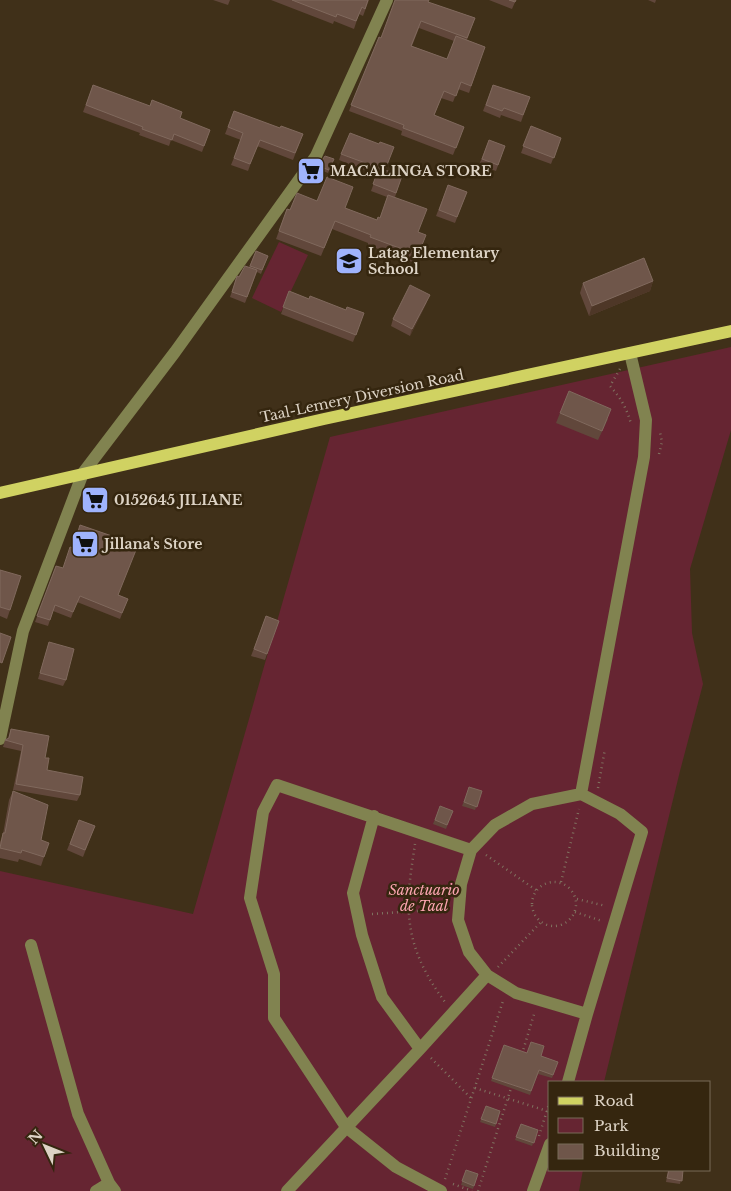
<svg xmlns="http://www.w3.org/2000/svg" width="731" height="1191" viewBox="0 0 731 1191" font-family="'Libre Baskerville',serif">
<rect width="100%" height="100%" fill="#403019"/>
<path fill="#662532" d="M279,242l29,13 -27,57 -29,-14z
M731,347v83l-41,139 2,64 11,51 -23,87 -76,311h-54v88h33l-4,21h-579v-320l193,43 137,-477z"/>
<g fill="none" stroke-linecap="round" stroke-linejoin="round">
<path stroke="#807360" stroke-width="2.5" stroke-dasharray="1 4" stroke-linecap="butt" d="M620,369l-10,17c11,12 17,23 21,38
M659,454l3,-12 -2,-10
M598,788l7,-39
M415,844c-3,21 -8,49 -6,70 2,34 16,61 36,88
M486,855l50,35
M532 904a22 22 0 1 1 44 0a22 22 0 1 1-44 0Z
M561,882l18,-73
M577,899l29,7
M575,912l27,9
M372,914l74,-5
M498,967l43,-45
M522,1054l13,-43
M431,1058l40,40
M475,1088l72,23
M539,1136l11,-35
M445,1179l58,-178
M453,1184l19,7
M478,1191l34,-106"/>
<path stroke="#818350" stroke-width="12" d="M0,739l23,-108 60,-158 92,-121 141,-196 71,-156
M581,794l39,20 22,18 -55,182 -71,-21 -29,-18 -18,-23 -11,-32 3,-36 10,-34 24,-25 37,-21z
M581,794l63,-337 2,-37 -16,-67
M374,816l-21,77 9,42 20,62 38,52
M31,945l47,169 31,69 6,8
M568,1082l19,-68
M96,1191l13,-8
M287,1191l133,-142 67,-74
M441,1191l-45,-24 -50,-40 -72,-109v-44l-24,-76 13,-86 14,-27 194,65
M533,1191l17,-47"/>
<path stroke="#d0d262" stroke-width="12" d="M0,493l324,-74 407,-88"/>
</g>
<path fill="#61473b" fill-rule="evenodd" d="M213,0h17l-2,5z
M271,0h98l-6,16 -4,-2 -5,15 -20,-8 -1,3z
M489,0h27l-4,9z
M648,0h8l-1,3z
M428,2l47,16 -8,22 18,7 -16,46 -11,-4 -5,13 -12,-4 -7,18 30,11 -11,28 -52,-20 1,-4 -53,-20 30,-74 2,1zM419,28l35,13 -7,18 -35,-13z
M93,85l117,45 -8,22 -31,-12 -2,6 -30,-11 1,-2 -57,-21z
M493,85l37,12 -9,25 -20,-7 -1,3 -17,-7z
M234,111l46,17 23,6 -10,26 -36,-14 -9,25 -17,-6 10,-25 -16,-6z
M531,126l30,12 -10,26 -30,-11z
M489,140l16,6 -9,25 -17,-6z
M341,154l61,22 -7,21 23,35 8,3 -11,28 -47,-18v-2l-36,-14 -11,27 -45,-17 11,-30 3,1 27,-9 28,7 32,12 3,-2 7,-21 -16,-6 6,-16 -38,-15z
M334,159l-6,14 -11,-4 1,-3z
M448,185l19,7 -12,31 -19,-7z
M256,251l12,5 -7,18 -4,-2 -12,31 -15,-6 7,-21 2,1 10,-10z
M653,281l-3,10 -61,25 -9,-23 3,-10z
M289,291l20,8 37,11 18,3 -11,29 -72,-28z
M427,302l-17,34 -19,-10 2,-7z
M560,413l48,6 -10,21 -42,-17z
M56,566l72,33 -8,20 -43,-17 -6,16 -18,-7 -5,15 -13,-4z
M0,570l10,40 -3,9 -7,-3z
M266,616l1,38 -2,6 -14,-4z
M49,642l17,38 -3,6 -25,-7z
M11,729l34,29 2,12 33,25 -3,6 -64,-11 8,-39 -18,-4 2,-7 3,-2z
M469,787l13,4 -7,19 -13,-4z
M13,791l28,49 3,17 -3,9 -22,-7 -1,3 -18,-4v-16l3,-8 6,-34z
M440,806l13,5 -7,18 -13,-5z
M79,820l16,6 -12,31 -16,-7z
M504,1045l22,8 15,3 17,6 -6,16 -14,-4 -8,21 -39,-14z
M486,1106l14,5 -5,16 -15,-5z
M521,1124l17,6 -6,16 -17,-6z
M466,1170l12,4 -5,15 -12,-4z
M668,1170h15l-3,14 -14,-2z"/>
<path fill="#4e3727" d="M653,281l-3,10 -61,25 3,-10z
M430,295l-3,7 -17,34 2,-7z"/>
<path fill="#6f564a" stroke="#80695d" d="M292,0h76l-3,9 -3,-2 -6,14 -19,-7 -1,3z
M395,0h34l-1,2 47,16 -8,20 -46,-17 -10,25 36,13 9,-23 29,11 -14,39 -10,-4 -5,14 -12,-5 -10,24 30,12 -8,21 -53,-20 1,-3 -53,-20 28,-68 2,1z
M509,0h7l-1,2z
M93,85l57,21 2,-6 30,12 -2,6 30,12 -6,16 -30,-12 -2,6 -30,-11 1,-2 -57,-22z
M493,85l37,12 -7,18 -19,-7 -2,3 -16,-6z
M234,111l46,17 1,-2 22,8 -8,19 -35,-13 -10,24 -16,-6 9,-25 -15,-6z
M531,126l30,12 -7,20 -31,-12z
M350,133l29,11 1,-2 14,5 -9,23 17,6 -6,17 -23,-9 6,-16 -38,-14z
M489,140l16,6 -7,19 -16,-6z
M325,156l9,3 -5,11 -11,-4z
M327,177l26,10 -8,21 32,12 1,-3 2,1 8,-23 39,14 -9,23 8,3 -8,20 -48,-18 1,-2 -36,-14 -11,27 -45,-17 8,-22 3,1 7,-17 20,8z
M448,185l19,7 -10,25 -18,-7z
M256,251l12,5 -6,14 -12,-4z
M644,258l9,23 -61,25 -9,-23z
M245,266l12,4 -10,27 -15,-5 5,-16 2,1z
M410,285l20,10 -18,34 -19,-10z
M289,291l20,8 1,-3 36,14 1,-3 17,6 -8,22 -73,-28z
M569,391l42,18 -9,22 -42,-18z
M80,525l58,20 -20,50 10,4 -6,14 -42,-17 -7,16 -18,-7 -5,15 -13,-4 19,-50 7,2 7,-21 3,1z
M0,570l21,6 -11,34 -10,-3z
M266,616l13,5 -12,33 -13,-5z
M0,633l11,4 -9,26 -2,-1z
M49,642l25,7 -8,31 -26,-7z
M11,729l38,7 -4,22h4l-2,12 36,7 -3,18 -64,-11 7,-39 -18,-5 4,-2z
M469,787l13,4 -5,16 -13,-5z
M13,791l35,14 -7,35 8,3 -5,14 -22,-7 -1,3 -21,-5 3,-15h2z
M440,806l13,5 -6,14 -12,-5z
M79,820l16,6 -10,24 -15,-6z
M531,1042l13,4 -3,10 17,6 -5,13 -14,-5 -8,21 -39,-13 12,-33 23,8z
M486,1106l14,5 -4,13 -15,-5z
M521,1124l17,6 -4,13 -18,-6z
M466,1170l12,4 -4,12 -12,-5z
M669,1170h14l-1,11 -15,-3z"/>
<defs>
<g id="supermarket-square" transform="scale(1.4375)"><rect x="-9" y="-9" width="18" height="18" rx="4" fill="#9fb3fd" stroke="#35260f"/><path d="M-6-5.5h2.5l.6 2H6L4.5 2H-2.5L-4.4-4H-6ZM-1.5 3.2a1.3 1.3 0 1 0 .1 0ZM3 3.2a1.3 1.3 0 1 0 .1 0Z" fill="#111"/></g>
<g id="school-square" transform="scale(1.4375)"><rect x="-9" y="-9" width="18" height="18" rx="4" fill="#9fb3fd" stroke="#35260f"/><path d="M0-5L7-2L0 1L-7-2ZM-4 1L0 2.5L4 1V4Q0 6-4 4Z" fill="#111"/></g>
</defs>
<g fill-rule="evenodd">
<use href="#supermarket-square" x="311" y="171"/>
<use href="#school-square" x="349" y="261"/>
<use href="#supermarket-square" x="95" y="500"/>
<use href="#supermarket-square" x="85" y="544"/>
</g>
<g text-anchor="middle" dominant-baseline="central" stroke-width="5" stroke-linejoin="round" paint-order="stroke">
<g font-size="14" font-weight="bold" fill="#ddd3c5" stroke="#35260f" text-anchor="start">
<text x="330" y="171">MACALINGA STORE</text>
<text x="368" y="253">Latag Elementary<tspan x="368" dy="16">School</tspan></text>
<text x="114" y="500">0152645 JILIANE</text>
<text x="104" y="544">Jillana's Store</text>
</g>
<g font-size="14" fill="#ddd3c5" stroke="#35260f">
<text transform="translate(362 396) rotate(-12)">Taal-Lemery Diversion Road</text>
</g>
<g font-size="14" font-style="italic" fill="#fba4b0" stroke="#35260f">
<text x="424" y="890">Sanctuario<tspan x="424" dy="16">de Taal</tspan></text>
</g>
</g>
<rect x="548" y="1081" width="162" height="90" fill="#35260f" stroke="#786b58"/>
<rect x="558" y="1097" width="25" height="8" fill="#d0d262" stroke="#786b58"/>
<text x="594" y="1106" font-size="15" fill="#ddd3c5">Road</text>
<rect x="558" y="1118" width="25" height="15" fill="#662532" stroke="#786b58"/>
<text x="594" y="1131" font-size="15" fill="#ddd3c5">Park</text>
<rect x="558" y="1144" width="25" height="15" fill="#6f564a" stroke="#786b58"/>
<text x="594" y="1156" font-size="15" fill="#ddd3c5">Building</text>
<g transform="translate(45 1146) rotate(313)" stroke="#35260f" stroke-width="4" paint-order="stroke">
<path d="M0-4L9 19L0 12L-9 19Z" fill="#ddd3c5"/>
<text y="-8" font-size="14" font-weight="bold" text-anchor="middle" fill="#ddd3c5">N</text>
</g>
</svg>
